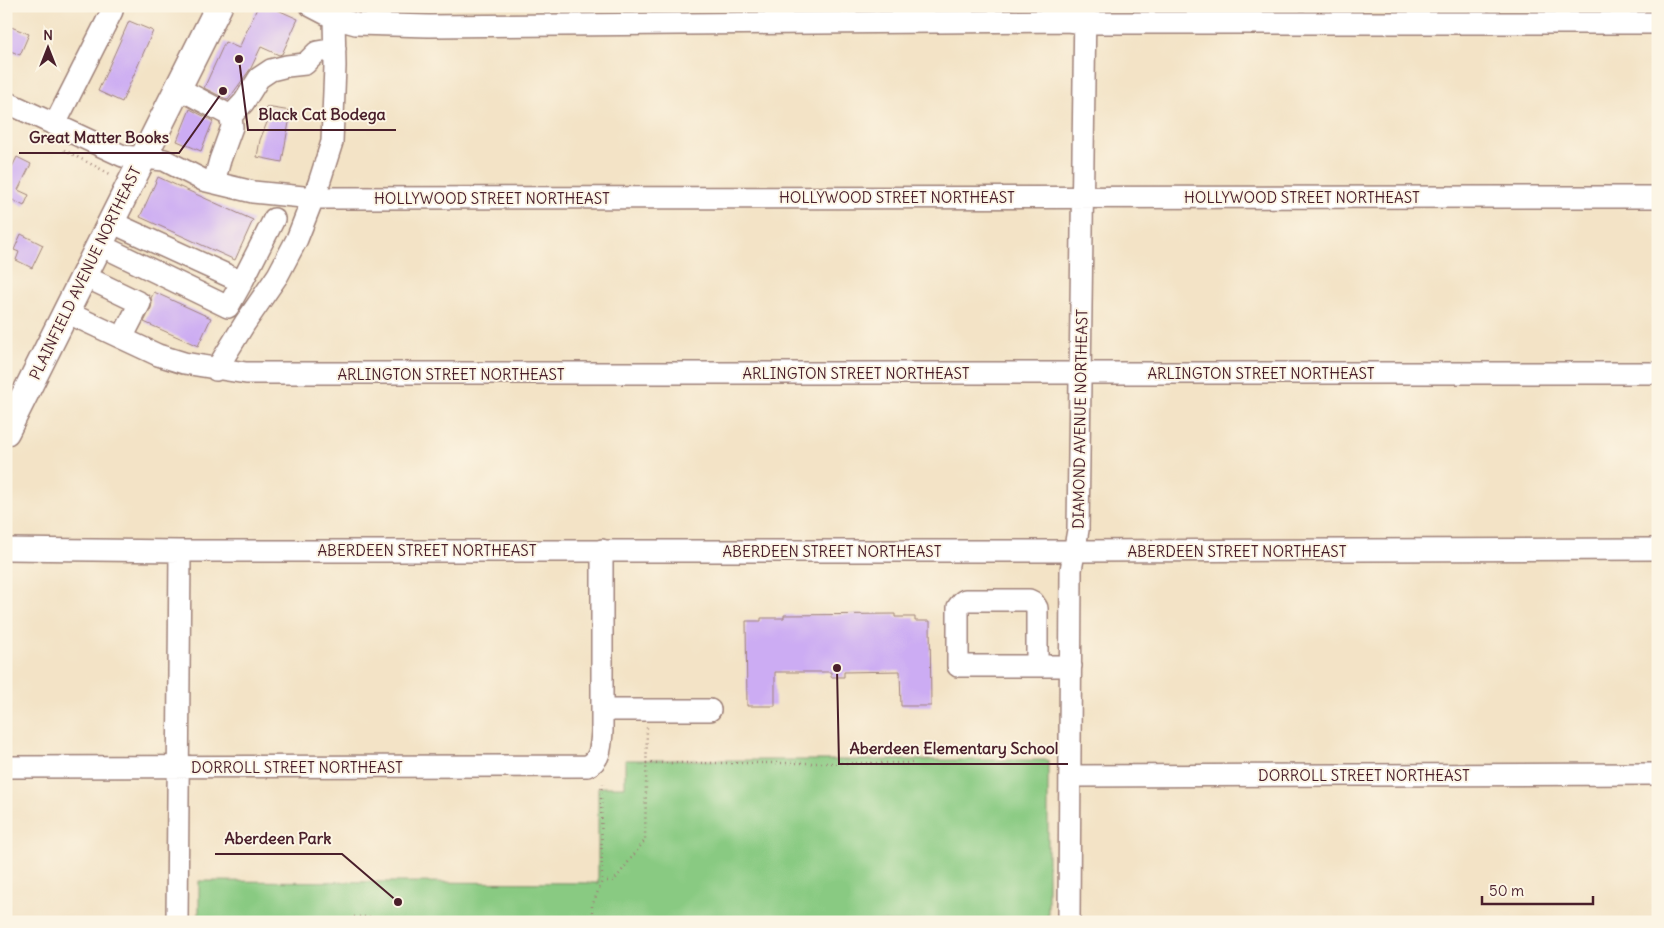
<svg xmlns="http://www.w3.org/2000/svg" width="1664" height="928" viewBox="0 0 1664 928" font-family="Delius,sans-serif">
<rect width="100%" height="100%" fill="#fcf5e5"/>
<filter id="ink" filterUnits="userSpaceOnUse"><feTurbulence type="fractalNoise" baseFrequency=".02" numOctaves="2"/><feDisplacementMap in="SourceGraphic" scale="10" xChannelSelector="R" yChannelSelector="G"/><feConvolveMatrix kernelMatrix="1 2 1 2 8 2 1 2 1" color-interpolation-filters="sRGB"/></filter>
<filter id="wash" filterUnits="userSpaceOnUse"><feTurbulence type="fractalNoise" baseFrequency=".0096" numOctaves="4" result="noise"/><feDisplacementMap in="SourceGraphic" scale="20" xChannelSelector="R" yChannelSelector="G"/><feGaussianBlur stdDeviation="1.12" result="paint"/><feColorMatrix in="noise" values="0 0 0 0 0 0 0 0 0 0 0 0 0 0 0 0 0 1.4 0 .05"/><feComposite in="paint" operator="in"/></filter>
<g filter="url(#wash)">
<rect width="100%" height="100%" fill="#f3e3c6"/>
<path fill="#89ca82" stroke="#6a7456" d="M625,760h423v162h-849v-41l399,2v-96h27z"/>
<g id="blocks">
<path fill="#ccacf3" d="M258,6h11l29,13 -16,35 -3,1 -18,-8 -10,21 -23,32 -24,-12 21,-46 14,6z
M129,21l24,10 -31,71 -24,-11z
M6,25l23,9 -9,21 -14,-6z
M266,107l25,4 -9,51 -25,-5 3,-17 8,-20 -4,-2z
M190,109l23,12 -12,30 -24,-10z
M17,157l14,7 -13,26 11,5 -5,11 -11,-6 -7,13v-42l3,2z
M158,177l95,43 -18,40 -95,-43z
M21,234l22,11 -11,23 -16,-8 3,-8 -5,-2z
M154,292l57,26 -13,28 -54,-24 7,-14 1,-5 -1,-5z
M895,614v3h20v4h15l1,85h-30l-1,-35 -56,1v5h-13v-5h-56v34h-28l-1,-85h15v-3h23v-3z"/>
</g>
</g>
<g filter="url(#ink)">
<use href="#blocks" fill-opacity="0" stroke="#9e8178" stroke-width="1"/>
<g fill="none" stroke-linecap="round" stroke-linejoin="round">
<g stroke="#9e8178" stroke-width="24">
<path id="minor" d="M311,6l23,12 22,6 73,2 638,-5 18,2h573
M178,88l53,28 1,11 -12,33 -6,22
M6,102l117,54 41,4 39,20 50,12 60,6 1345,-1
M231,116l13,-14 15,-24 12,-8 16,-4 18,-2 12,-12 18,-3
M55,124l57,-113
M100,245l128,62 14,-25 -131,-60
M84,276l56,27 -18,35
M242,282l32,-63
M66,312l92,43 26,8 62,10h1412
M216,370l29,-47 33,-48 19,-36 22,-56 13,-41 3,-76 -1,-48
M6,549l174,2h895l583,-2
M1037,666v-58l-4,-6 -4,-2h-64l-3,2 -4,5v59h113
M602,710h108
M6,767l581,-1c14,-5 14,-22 15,-35v-181
M1071,776l587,-2
M177,922l3,-371
M1069,922l2,-352 7,-40 7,-524"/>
</g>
<g stroke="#9e8178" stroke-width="29">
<path id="major" d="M6,432l213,-426"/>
</g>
<path stroke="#9e8178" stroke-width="2.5" stroke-dasharray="1 4" stroke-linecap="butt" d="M64,150l48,25
M646,763h266
M602,881h12l31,-41 2,-113
M354,922v-5h18v5
M592,922v-16l10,-25 -1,-91 2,-6"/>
<use href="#minor" stroke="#fff" stroke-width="21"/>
<use href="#major" stroke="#fff" stroke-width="26"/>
</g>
</g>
<g text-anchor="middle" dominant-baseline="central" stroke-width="4" stroke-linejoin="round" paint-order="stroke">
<g font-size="15" fill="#4a1f2b" stroke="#fcf5e5">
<text x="897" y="197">HOLLYWOOD STREET NORTHEAST</text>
<text x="1302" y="197">HOLLYWOOD STREET NORTHEAST</text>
<text x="492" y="198">HOLLYWOOD STREET NORTHEAST</text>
<text transform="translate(85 273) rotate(-64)">PLAINFIELD AVENUE NORTHEAST</text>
<text x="856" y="373">ARLINGTON STREET NORTHEAST</text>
<text x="1261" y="373">ARLINGTON STREET NORTHEAST</text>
<text x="451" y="374">ARLINGTON STREET NORTHEAST</text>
<text transform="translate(1080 419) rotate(-89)">DIAMOND AVENUE NORTHEAST</text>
<text x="427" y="550">ABERDEEN STREET NORTHEAST</text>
<text x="832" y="551">ABERDEEN STREET NORTHEAST</text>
<text x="1237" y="551">ABERDEEN STREET NORTHEAST</text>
<text x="297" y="767">DORROLL STREET NORTHEAST</text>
<text x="1364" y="775">DORROLL STREET NORTHEAST</text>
</g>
</g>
<path fill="none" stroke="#4a1f2b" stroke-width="2" d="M239 59L248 130H396M223 91L179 153H19M837 668L839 764H1068M398 902L342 854H215"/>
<g fill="#4a1f2b" stroke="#fcf5e5" stroke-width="2">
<circle cx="239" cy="59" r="5"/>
<circle cx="223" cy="91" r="5"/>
<circle cx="837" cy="668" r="5"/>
<circle cx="398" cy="902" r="5"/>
</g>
<g font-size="16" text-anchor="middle" font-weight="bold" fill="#4a1f2b" stroke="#fcf5e5" stroke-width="4" stroke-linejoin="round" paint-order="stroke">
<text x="322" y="120">Black Cat Bodega</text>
<text x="99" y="143">Great Matter Books</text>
<text x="954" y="754">Aberdeen Elementary School</text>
<text x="278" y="844">Aberdeen Park</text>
</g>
<rect width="1664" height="928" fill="none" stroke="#fcf5e5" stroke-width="25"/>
<g transform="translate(48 48)" stroke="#fcf5e5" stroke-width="4" paint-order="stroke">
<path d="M0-4L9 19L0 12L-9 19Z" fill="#4a1f2b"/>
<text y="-8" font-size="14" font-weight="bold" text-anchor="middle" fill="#4a1f2b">N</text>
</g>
<path d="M1482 896v8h111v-8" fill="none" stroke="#4a1f2b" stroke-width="2.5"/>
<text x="1489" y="896" font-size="15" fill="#4a1f2b" stroke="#fcf5e5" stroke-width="4" paint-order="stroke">50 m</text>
</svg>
